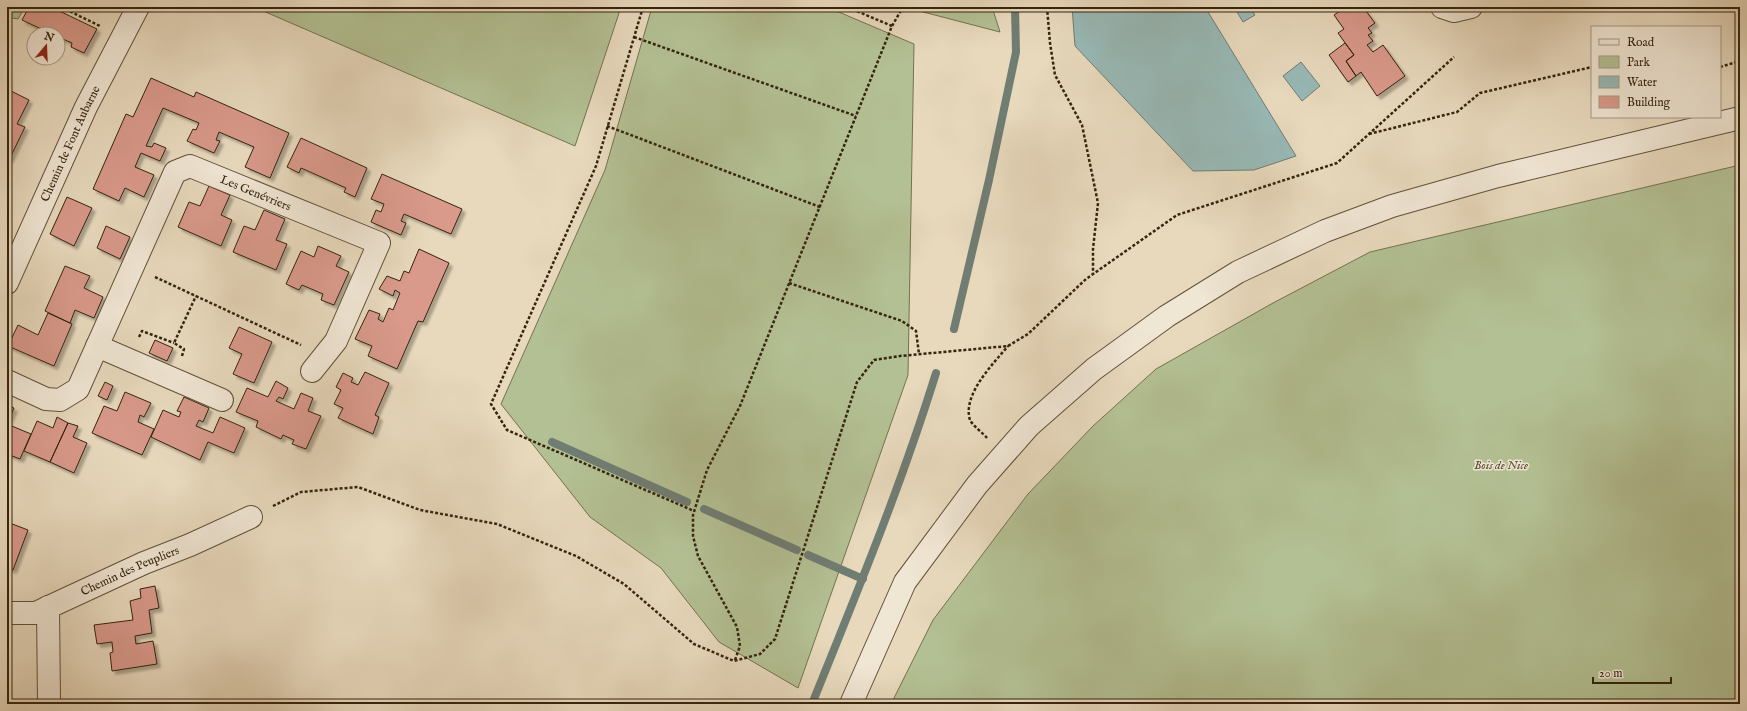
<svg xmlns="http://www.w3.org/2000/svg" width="1747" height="711" viewBox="0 0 1747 711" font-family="'IM FELL English',serif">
<defs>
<filter id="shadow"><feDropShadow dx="3.5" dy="3.5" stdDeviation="1" flood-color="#0004"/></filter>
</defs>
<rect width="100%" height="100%" fill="#e8d9bd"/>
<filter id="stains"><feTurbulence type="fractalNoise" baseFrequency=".005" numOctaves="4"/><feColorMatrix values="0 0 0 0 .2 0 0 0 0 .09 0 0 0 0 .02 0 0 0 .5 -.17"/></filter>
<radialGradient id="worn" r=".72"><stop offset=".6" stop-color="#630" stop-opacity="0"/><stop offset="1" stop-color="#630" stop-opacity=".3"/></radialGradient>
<path fill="#b3c093" stroke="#747250" d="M7,7h18l-7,12 -11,-2z
M254,7h367l-46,139z
M652,7h175l87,37 -6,331 -110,313 -79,-46 -58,-74 -71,-51 -89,-113 104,-234z
M904,7h88l8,25z
M1740,165v539h-849l42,-84 95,-126 65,-68 63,-57 117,-66 97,-51z"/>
<path fill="#98b9b6" stroke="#707d73" d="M1072,7h133l91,149 -42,14 -61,1 -118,-125z
M1234,7h16l5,8 -12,7z
M1301,62l19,24 -18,15 -19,-25z"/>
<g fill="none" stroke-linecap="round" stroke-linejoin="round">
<path stroke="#707d73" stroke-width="8" d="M954,329l35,-149 27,-128 -1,-45
M552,442l135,60
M704,509l93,41
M808,555l55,24
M812,704c44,-109 89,-218 124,-331"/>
</g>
<path fill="#d9998b" stroke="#35240e" filter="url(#shadow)" d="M29,7h22l46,22 -13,24 -13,-6 1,-4 -14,-6v-3h-6l-30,-14z
M1346,7h17l12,16 -7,5 4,5 -4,2 5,6 -6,4 6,7 10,-7 22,31 -28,20 -16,-24 -5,4 -10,-15 8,-6 -16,-22 6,-4 -10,-14z
M1345,43l9,12 -8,6 10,15 -8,6 -19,-27z
M151,78l43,19 2,-5 93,41 -19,45 -25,-11 9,-20 -35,-15 -3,8 4,1 -6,12 -27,-12 6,-12 3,1 3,-7 -36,-15 -17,38 6,1 2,-4 12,5 -6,13 -19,-8 -6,14 19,8 -10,22 -19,-9 -6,13 -26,-12 33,-75 7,3z
M7,89l22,11 -12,24 8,3 -16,33 -2,-1z
M301,138l66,30 -12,29 -11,-5 2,-4 -45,-20 -2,5 -12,-6z
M382,174l80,35 -11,25 -47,-20 -3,7 5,2 -5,12 -30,-13 5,-12 5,2 3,-8 -13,-5z
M209,186l21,9 -9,20 11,5 -11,26 -43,-19 11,-25 11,4z
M67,197l25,11 -18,38 -24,-12z
M264,210l21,9 -9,21 11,4 -11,26 -43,-18 11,-26 11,4z
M106,226l24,11 -10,22 -23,-11z
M318,246l23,10 -5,10 13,6 -15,33 -13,-5 2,-6 -21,-9 -3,5 -13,-6 15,-33 13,6z
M419,249l30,14 -26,59 -5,-1 -21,48 -29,-13 4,-10 -17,-7 14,-29 11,4 -2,5 5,3 6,-14 4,2 7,-17 -5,-3 -2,6 -14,-7 8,-13 13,5 4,-10 5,2z
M65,266l25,10 -6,12 19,9 -9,21 -19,-8 -5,13 -25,-12z
M48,313l24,11 -18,42 -46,-20 10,-21 20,10z
M239,327l33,15 -18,41 -21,-9 9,-20 -13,-6z
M155,340l18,8 -6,13 -18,-8z
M365,372l24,11 -14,32 4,2 -6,17 -35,-16 5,-10 -9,-4 7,-14 -5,-3 7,-14 10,5 -2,4 7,3z
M276,381l12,7 -5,11 -4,-2 -3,4 18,8 7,-16 12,5 -5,13 13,5 -15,33 -14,-5 2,-4 -11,-5 -2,4 -25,-12 2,-6 -22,-9 11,-24 21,9z
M105,382l8,4 -6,14 -9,-4z
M125,392l26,11 -7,14 -4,-2 -2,7 16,7 -12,26 -50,-22 12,-27 13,5z
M184,397l25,11 -6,14 -4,-2 -3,6 17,7 7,-16 25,11 -11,25 -26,-11 -8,18 -49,-23 12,-27 16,7 2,-5 -4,-1z
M7,405l7,3 -7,16z
M57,417l11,6 -18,39 -26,-11 13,-30 16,7z
M68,423l10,3 -5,11 14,6 -13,30 -24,-11z
M7,424l24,10 -11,25 -13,-5z
M7,522l21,8 -15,40 -6,-2z
M155,586l4,22 -10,2 3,23 -17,3 1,8 17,-3 4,23 -45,7 -2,-18 3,-1 -1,-10 -15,2 -3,-19 39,-5 -3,-19 11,-3 -1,-9z"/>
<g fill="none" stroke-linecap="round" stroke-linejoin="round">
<g stroke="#62513a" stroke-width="24">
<g id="minor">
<path d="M1442,7l12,4 17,-4"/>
<path id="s1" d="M7,283l79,-176 52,-100"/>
<path d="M97,346l125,54"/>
<path id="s2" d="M7,381l39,18 14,1 18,-11 97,-217 15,-6 189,77 -43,98 -24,30"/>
<path d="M48,607l1,97"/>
<path id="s3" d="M7,613h29l108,-50 46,-18 61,-28"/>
<path d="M851,704l54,-122 72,-97 52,-59 65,-57 73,-53 71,-44 87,-41 67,-25 106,-30 242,-58"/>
</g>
</g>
<path stroke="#35240e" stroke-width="2.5" stroke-dasharray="3 2" stroke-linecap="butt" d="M61,7l39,19
M643,7l-47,159 -105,238 16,26 187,81
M1047,7l3,36 5,32 27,50 16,78 -5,46v25
M892,26l11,-19
M634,37l222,79
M1720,67l20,-6
M607,126l213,81
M1369,134l88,-22 23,-19 112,-26
M155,277l146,68
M789,283l113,38 14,10 3,23
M139,337l3,-6 32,12
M182,356l2,-7 -10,-6 22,-47
M987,438c-4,-5 -14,-12 -17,-18 -8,-25 23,-56 38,-74
M273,506l28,-14 57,-5 62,23 77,14 79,32 48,28 70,60 40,17 26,-7 15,-15 82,-257 17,-22 26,-4 108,-10 20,-12 58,-55 91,-64 160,-52 117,-106
M735,660l5,-14 -3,-19 -39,-71 -5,-20v-21l14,-45 33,-64 152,-380 -45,-19"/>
<use href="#minor" stroke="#f0e6d4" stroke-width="22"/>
</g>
<g text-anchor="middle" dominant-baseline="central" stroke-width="3" stroke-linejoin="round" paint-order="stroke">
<g font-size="12" fill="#35240e" stroke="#f0e6d4">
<text stroke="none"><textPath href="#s1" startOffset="153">Chemin de Font Aubarne</textPath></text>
<text stroke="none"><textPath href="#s2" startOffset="403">Les Genévriers</textPath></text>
<text stroke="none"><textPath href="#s3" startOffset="132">Chemin des Peupliers</textPath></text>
</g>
<g font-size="12" font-style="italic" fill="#544b2f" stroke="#f0e6d4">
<text x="1501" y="465">Bois de Nice</text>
</g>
</g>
<rect width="1747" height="711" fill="none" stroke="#e8d9bd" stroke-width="24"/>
<rect x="8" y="8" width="1731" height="695" fill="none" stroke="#35240e" stroke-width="2"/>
<rect x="12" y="12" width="1723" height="687" fill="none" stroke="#35240e"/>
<rect x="1591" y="26" width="130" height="92" fill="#f0e6d4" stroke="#a59885"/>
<rect x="1599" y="39" width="20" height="6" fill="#f0e6d4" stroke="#a59885"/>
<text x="1627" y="46" font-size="12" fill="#35240e">Road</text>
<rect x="1599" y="56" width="20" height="12" fill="#b3c093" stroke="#a59885"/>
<text x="1627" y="66" font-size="12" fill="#35240e">Park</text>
<rect x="1599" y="76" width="20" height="12" fill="#98b9b6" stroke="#a59885"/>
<text x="1627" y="86" font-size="12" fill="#35240e">Water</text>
<rect x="1599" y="96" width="20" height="12" fill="#d9998b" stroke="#a59885"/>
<text x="1627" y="106" font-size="12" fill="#35240e">Building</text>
<g transform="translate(46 46) rotate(19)"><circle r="19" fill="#f0e6d4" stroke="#a59885"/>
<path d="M0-3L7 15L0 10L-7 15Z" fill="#8f2418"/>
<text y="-6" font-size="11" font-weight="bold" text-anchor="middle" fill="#35240e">N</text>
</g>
<path d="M1593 677v6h78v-6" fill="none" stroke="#35240e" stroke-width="2"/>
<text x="1599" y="677" font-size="12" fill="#35240e" stroke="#f0e6d4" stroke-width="3" paint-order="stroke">20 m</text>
<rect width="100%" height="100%" filter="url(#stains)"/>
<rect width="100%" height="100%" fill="url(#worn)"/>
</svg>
